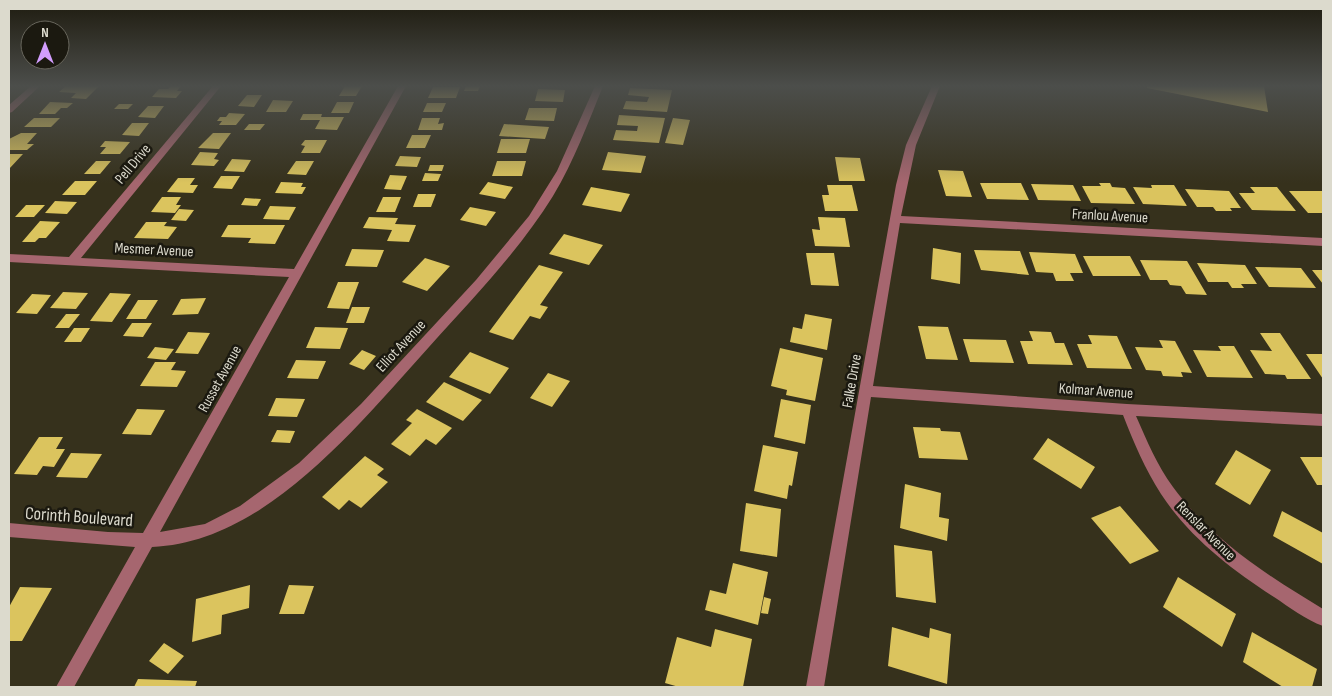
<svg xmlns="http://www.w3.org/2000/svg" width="1332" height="696" viewBox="0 0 1332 696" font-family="'Sofia Sans Condensed',sans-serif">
<rect width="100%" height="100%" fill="#36311c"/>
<path fill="#dbc45e" d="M66,86h33l-13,13 -15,-1 5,-5 -17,-1z
M171,86h10l-4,5h5l-6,7 -24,-1 7,-8h9z
M345,86h17l-6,10h-17z
M466,86h14l-2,5h-14z
M1147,86h117l4,26 -121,-24z
M433,87h27l-4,11h-28z
M630,88l42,2 -5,22 -44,-3 3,-8 21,1 2,-5 -21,-2z
M538,89l27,1 -2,12 -28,-1z
M247,95h15l-8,12 -16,-1z
M273,100l20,1 -7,11h-20z
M50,102l23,1 -6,5h-6l-6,6h-16z
M337,102h17l-5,11h-18z
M427,103h19l-4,9h-19z
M119,104h14l-5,5h-14z
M148,106h16l-9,12 -17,-1z
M529,108h28l-3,13 -29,-1z
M229,113l16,1 -9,11h-17l3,-4h-5l3,-4h6z
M303,114h19l-1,3h23l-7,13 -22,-1 5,-9h-20z
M619,115l46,3 -6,25 -46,-3 3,-10 21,1 1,-5 -21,-1z
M34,118h26l-9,9h-27z
M422,118h18l-2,6 6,-1 -2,7h-24z
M673,118l17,2 -7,25 -18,-2z
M132,123h17l-10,13 -17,-1z
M249,124h16l-5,6h-16z
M504,124l45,3 -4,12 -46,-3z
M21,133h16l-10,11h7l-7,6h-18v-11z
M213,133h18l-12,16 -21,-1z
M412,135h19l-6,13h-19z
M501,139h29l-4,14h-29z
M305,140h22l-7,13h-19l4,-7 -4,-1z
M105,141l25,1 -10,12h-20l6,-7h-6z
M200,152l18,1 -4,6 5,1 -5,6 -23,-1z
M608,152l38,4 -5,17 -39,-3z
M9,154h14l-14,15z
M400,156l21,1 -4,10 -22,-1z
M835,157l25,1 5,23h-26z
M232,159l19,1 -7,12 -20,-1z
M96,161h15l-11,13h-16z
M296,161h18l-8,14 -19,-1z
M497,161h29l-4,15h-30z
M430,165h14l-2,6h-14z
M938,170l25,1 9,26 -26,-1z
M425,173l16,1 -3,7h-16z
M390,175l17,1 -6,14 -17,-1z
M221,176h19l-8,13 -19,-1z
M178,178h17l-5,7h8l-5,8 -26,-1z
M75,181h22l-12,14h-23z
M281,182l22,1 -2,4h5l-4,7 -27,-1z
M488,182l25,5 -8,12 -26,-5z
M980,183h41l8,17 -42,-1z
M1099,183h11l2,4 13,1 10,16 -44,-1 -9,-17h19z
M1031,184l42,1 8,16 -43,-1z
M827,185h25l6,26h-33l-3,-16h7z
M1151,185h23l13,21 -44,-2 -10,-17 19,1z
M591,187l39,7 -9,18 -39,-7z
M1250,187h27l19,24 -44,-1 -13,-17h16z
M1185,189l44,2 12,17h-11l2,3h-16l-3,-4h-16z
M1289,191h34v22h-15z
M418,194h18l-5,13h-18z
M162,197h19l-5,8h5l-6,8 -24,-1z
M383,197h18l-6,15h-19z
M245,198l16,1 -4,7 -16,-1z
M55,201l22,1 -10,12 -22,-1z
M26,205h19l-11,12h-19z
M270,206l26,1 -7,13 -26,-1z
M470,207l26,5 -10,14 -26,-6z
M179,209l15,1 -8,11 -15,-1z
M369,217l29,1 -3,6 21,1 -7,17 -22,-1 5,-11 -29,-2z
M818,217l27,1 5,29 -35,-1 -3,-17 8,1z
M40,221l20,1 -14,16h-7l-4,4h-13z
M146,222h21l-3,4 13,1 -9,12 -34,-1z
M228,225h57l-10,19 -27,-1 3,-5 -30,-1z
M564,234l39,11 -14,20 -40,-11z
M933,248l28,5 -1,31 -29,-5z
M352,249l32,1 -7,17 -32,-1z
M974,250l46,1 9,24 -48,-5z
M1029,252l46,2 8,19h-13l4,8h-18l-3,-8 -17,-1z
M806,253h28l5,33 -28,-1z
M1083,256h47l11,20h-48z
M425,258l25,8 -23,25 -25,-9z
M1140,260l47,1 20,34 -21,-1 -5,-8 -11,-1 -3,-5h-17z
M1197,263l48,2 12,19h-16l3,4h-12l-4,-6h-20z
M539,265l24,7 -23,33 8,2 -8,12 -10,-3 -17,24 -24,-8z
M1255,267l46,1 15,20 -47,-1z
M1312,270h11v14z
M338,282h21l-10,27 -22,-1z
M63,292l25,1 -12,16 -26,-1z
M110,293l21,1 -19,28 -22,-1z
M32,294l19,1 -14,19 -21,-1z
M206,298l-8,16 -26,1 9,-16z
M138,300h20l-12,19h-20z
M352,307h18l-6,16h-18z
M66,314h14l-11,14h-14z
M805,314l27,5 -5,31 -37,-8 3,-15 9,2z
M132,323h20l-9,14 -20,-1z
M918,326l30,1 10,33 -32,-1z
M315,327l33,1 -8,21 -34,-1z
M74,328h16l-9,14h-17z
M1029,331l22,1 4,11h9l9,22 -45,-1 -8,-23h13z
M188,332l22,1 -12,21 -23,-1z
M1260,333h20l31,46h-24l-2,-4 -20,-1 -15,-24 22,1z
M1088,335l29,1 15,33 -45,-1 -10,-24h15z
M963,339l43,1 8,23 -44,-1z
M1159,340l16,1 17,32 -11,-1 2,5 -20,-1 -2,-5 -15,-1 -11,-23 28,1z
M1218,346h16l19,32 -46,-1 -14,-27 28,1z
M155,347l19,2 -8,11 -19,-2z
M780,348l43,10 -8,43 -29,-6 1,-5 -16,-4z
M362,350l14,6 -12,14 -15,-6z
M470,352l39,16 -19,26 -41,-17z
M1306,354h17v25z
M296,360l30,1 -8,18 -31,-1z
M155,362h21l-5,8 15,1 -9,16 -37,-1z
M548,373l22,8 -18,26 -22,-9z
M444,382l38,18 -19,21 -37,-19z
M276,398l29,1 -8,18 -29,-1z
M781,399l30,6 -6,39 -31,-7z
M137,409l28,1 -14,25 -29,-1z
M417,409l35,19 -16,17 -10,-6 -16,17 -19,-12 21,-21 -6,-3z
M913,427l27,1 1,3 19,1 8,28 -49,-2z
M277,430l18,1 -5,12 -19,-1z
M39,437h24l-7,12h9l-11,18 -11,-1 -6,9 -23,-1z
M1048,438l47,29 -14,22 -48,-30z
M763,445l35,7 -6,34 -3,-1 -2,14 -33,-8z
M1236,450l35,20 -21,35 -35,-21z
M71,453l31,1 -15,24 -31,-1z
M365,456l19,13 -7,6 11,7 -27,26 -12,-8 -10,10 -17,-13z
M1300,457h23v28h-6z
M905,484l36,9 -2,24 10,2 -2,22 -47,-13z
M746,503l35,6 -4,48 -37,-6z
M1120,506l39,45 -29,13 -39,-46z
M1282,511l41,22v31l-50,-28z
M894,545l38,6 4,52 -40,-6z
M733,563l35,9 -10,53 -53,-15 5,-20 16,4z
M1178,577l58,37 -14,33 -59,-40z
M250,585l-1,23 -27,7 -1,19 -29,8 4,-43z
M289,585l25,1 -10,28h-25z
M20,587l32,1 -30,53h-13v-34z
M764,597l7,2 -3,15 -7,-1z
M892,627l37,11 1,-10 21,6 -4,50 -59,-18z
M715,629l37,10 -9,48h-64l-14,-4 12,-46 34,10z
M1252,632l65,37 -5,18h-29l-40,-25z
M164,643l20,13 -16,18 -19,-13z
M138,679l59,2 -2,6h-61z"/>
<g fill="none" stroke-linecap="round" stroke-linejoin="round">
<path fill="#a6666f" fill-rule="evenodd" d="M31,86h9l-28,26 -3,1v-8z
M213,86h8l-140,172 213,11 104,-183h8l-246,446 45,-8 35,-18 59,-43 62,-59 115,-124 53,-64 28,-45 38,-85h8c-15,37 -29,75 -50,110 -34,55 -81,103 -124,151 -71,78 -164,196 -277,200l-78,140h-18l79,-140 -126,-10v-14l99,9 35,1 146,-256 -280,-15v-8l60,3z
M932,86h8l-24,59 -15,71 422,22v8l-423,-23 -27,163 254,18 196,10v12l-187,-10c11,25 21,49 37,71 39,53 95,89 150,122v17c-17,-6 -34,-19 -49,-29 -42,-27 -85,-60 -113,-103 -16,-25 -27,-51 -38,-79l-252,-18 -47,290h-18l90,-502 10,-40z"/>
</g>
<linearGradient id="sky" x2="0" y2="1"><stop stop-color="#1e1b0f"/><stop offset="0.47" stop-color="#4c4e4b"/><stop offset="1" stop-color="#4c4e4b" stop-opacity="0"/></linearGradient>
<rect width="1332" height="183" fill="url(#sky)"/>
<g text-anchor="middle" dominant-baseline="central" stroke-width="5" stroke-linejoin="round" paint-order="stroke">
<g font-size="15" fill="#dcdacd" stroke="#1b1910">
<text transform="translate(133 164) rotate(-50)">Pell Drive</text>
<text transform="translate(1110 216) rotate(3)">Franlou Avenue</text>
<text transform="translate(154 250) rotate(3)">Mesmer Avenue</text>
<text transform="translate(401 346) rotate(-47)">Elliot Avenue</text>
<text transform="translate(220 379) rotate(-61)">Russet Avenue</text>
<text transform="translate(852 381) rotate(-80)">Falke Drive</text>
<text transform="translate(1096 391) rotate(4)">Kolmar Avenue</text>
<text transform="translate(1206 531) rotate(45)">Renslar Avenue</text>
</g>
<g font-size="18" fill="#dcdacd" stroke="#1b1910">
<text transform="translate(79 517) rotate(4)">Corinth Boulevard</text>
</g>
</g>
<rect width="1332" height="696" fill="none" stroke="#dcdacd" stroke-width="20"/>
<g transform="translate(45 45)"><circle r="24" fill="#1b1910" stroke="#68665c"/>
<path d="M0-4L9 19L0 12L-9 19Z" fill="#d29dfd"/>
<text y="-8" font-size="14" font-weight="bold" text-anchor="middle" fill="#dcdacd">N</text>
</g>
</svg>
